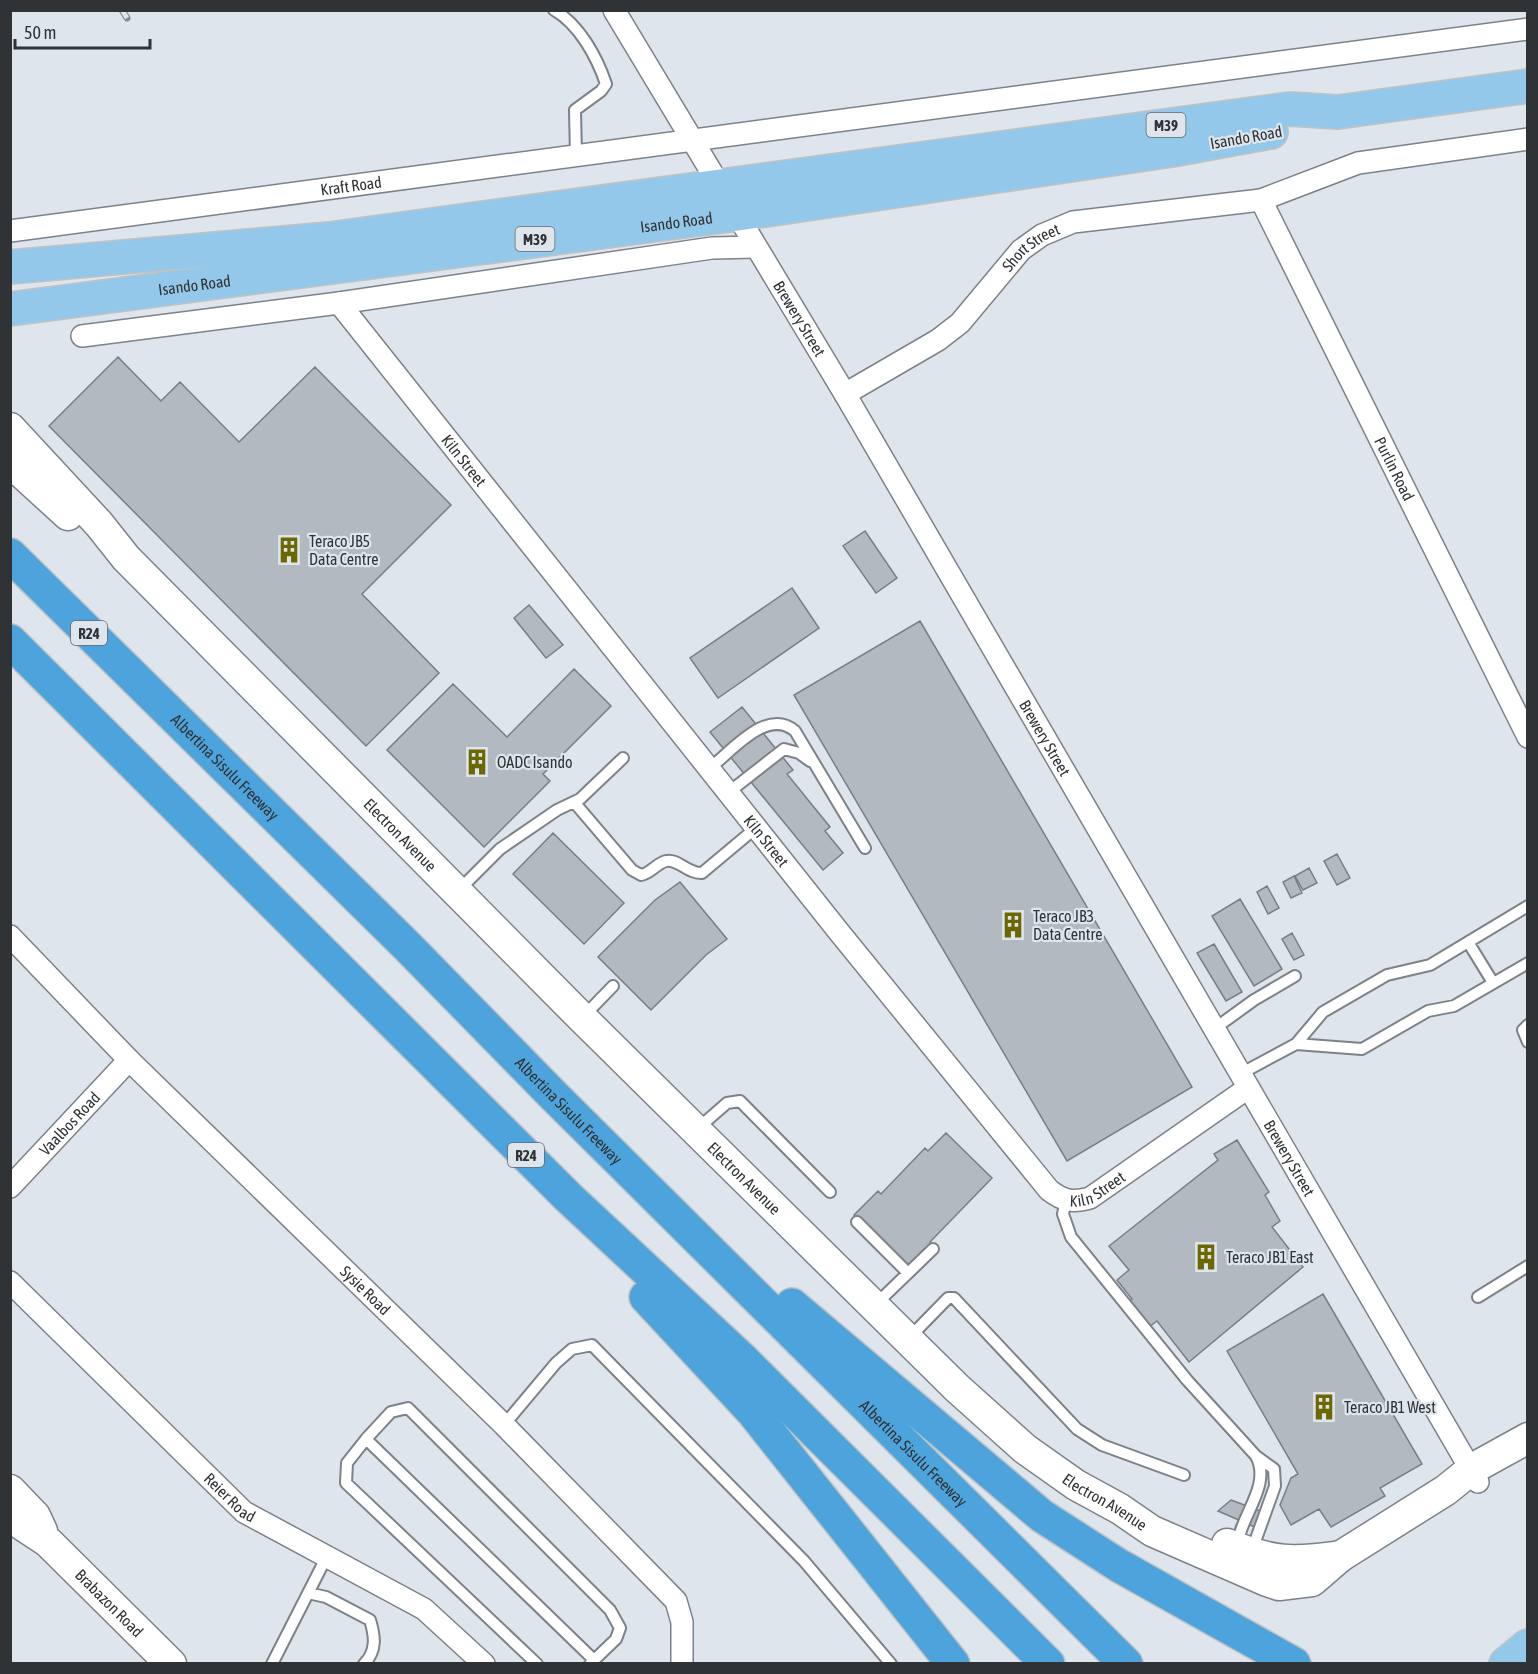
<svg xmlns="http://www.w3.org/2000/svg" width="1538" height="1674" viewBox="0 0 1538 1674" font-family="'Asap Condensed',sans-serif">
<rect width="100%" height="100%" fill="#dee5ed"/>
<path fill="#b3b9c1" stroke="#797e85" stroke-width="1.5" d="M118,357l43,44 19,-19 59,60 76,-75 136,138 -89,89 77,79 -73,73 -317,-320z
M865,531l32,47 -21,15 -33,-47z
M792,588l27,40 -101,70 -28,-40z
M529,605l34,40 -17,13 -32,-40z
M920,621l272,466 -125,74 -273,-466z
M574,669l37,37 -68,68 7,7 -66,66 -97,-97 66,-66 54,53z
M742,707l51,63 -6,4 43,53 -5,4 18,22 -20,17 -113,-138z
M553,833l71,70 -40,41 -71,-70z
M1337,854l13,24 -13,7 -13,-24z
M1309,868l8,15 -14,7 -8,-14z
M1294,876l8,17 -11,5 -8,-16z
M680,882l47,57 -21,16 -55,55 -53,-53 57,-57z
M1267,886l12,22 -11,6 -11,-22z
M1240,899l42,70 -28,17 -42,-70z
M1292,933l12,22 -10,5 -12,-21z
M1214,944l28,48 -16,9 -29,-48z
M946,1133l46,45 -62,64 2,3 -23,24 -55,-54 24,-24 3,3 44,-46 3,3z
M1237,1140l32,52 -4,3 15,26 -8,6 31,40 -114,95 -32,-41 -8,6 -21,-25 4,-3 -15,-19 12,-10 -20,-24 109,-86 -4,-6z
M1323,1294l99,170 -42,24 5,8 -54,31 -12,-18 -28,16 -11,-20 11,-27 7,-4 -71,-123z
M1231,1500l32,12 -6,16 -39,-17z"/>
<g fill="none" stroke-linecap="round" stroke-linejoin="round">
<g stroke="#7c8289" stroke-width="14">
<path id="service" d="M554,10c25,14 43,47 52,74l-5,7 -26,19 1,46
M710,768c22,-17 57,-61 85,-37l70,117
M729,792l55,-43 15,4 11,8
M574,802l58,68 9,5c10,-2 16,-12 25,-14 11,-3 22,13 36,12l55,-46
M459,890l41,-41 57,-39 23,-11 43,-41
M1468,942l24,39
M582,1018l31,-32
M1528,1025l-5,5 5,12
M1214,1029l40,-29 41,-24
M1296,1044l66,5 66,-38 26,-5 74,-43
M1240,1074l56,-30 27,-32 64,-37 43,-10 98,-59
M696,1130l31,-27 13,-2 90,91
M1066,1200l-3,14 8,23 116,143 69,76c16,30 -16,60 -19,90
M857,1222l51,51
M1478,1297l50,-31
M875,1305l58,-56
M910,1337l38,-39h6l123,131 25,16 82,30
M504,1425l52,-62 16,-14 20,-4 212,216 87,103
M366,1439l228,221
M1252,1550l23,-64 -1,-17 -18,-13
M308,1593l18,4 44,23c5,16 7,31 -6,44
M272,1664l55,-108
M537,1664l-191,-181 1,-20 19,-24 25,-27 17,-4 202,202 10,18 -4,11 -26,25"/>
</g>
<g stroke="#7c8289" stroke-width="24">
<g id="minor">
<path id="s1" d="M614,10l231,384 633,1088"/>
<path id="s2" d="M1261,200l267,537"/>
<path id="s3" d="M10,231l1518,-202"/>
<path id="s4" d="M339,303l500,629 210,258c14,11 24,13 41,8l158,-110"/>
<path d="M82,336l257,-33 373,-55 44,-1"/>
<path id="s5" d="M845,394l93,-54 22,-17 61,-73 21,-15 31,-13 188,-22 97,-37 170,-24"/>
<path id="s6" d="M10,936l119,124 375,365 172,176 6,21v42"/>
<path id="s7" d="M10,1187l119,-127"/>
<path id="s8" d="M10,1282l234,230 180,97 60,55"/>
</g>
</g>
<g stroke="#7c8289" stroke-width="33">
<g id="secondary">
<path id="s9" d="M10,428l89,96 27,34 456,460 375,370 68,61 51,36 44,24 32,22 115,50 12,4 33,-4 29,-25 105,-66 26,-21 56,-31"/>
<path d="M10,462l58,53"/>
<path d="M10,1490l25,26 7,15"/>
<path id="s10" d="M10,1517l38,25 123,122"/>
<path d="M1227,1544c47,19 65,19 114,12"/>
</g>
</g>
<g stroke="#c1c2c3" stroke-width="36">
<g id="primary">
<path d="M10,267l319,-28 961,-130 48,3 190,-26"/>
<path id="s11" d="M10,309l728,-95 434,-64 99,-18"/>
<path d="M1506,1664l22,-18"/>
</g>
</g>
<g stroke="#c1c2c3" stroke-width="36">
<g id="motorway">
<path id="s12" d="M10,555l398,392 146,149 572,568"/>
<path d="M10,641l558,556 174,162 306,305"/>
<path d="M646,1297l107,115 200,252"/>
<path d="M792,1305l250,211 76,49 176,99"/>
</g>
</g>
<use href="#service" stroke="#fff" stroke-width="10"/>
<use href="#minor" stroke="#fff" stroke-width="21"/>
<use href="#secondary" stroke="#fff" stroke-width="30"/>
<use href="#primary" stroke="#94c8ea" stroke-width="33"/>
<use href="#motorway" stroke="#4da4dc" stroke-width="33"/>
<g stroke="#878c92" stroke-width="7">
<path id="rail" d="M122,10l5,8"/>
</g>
<use href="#rail" stroke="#dee5ed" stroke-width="4.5" stroke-dasharray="14" stroke-linecap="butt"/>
</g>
<defs>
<g id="building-bare" transform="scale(2.07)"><path d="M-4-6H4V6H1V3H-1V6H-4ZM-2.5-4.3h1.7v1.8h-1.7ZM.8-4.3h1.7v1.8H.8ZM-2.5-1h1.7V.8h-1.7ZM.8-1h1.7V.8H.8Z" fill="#6c6700" stroke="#dee5ed" stroke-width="2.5" paint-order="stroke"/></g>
</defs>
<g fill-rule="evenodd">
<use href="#building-bare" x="289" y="550"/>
<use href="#building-bare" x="477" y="762"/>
<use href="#building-bare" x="1013" y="925"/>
<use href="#building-bare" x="1206" y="1257"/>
<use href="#building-bare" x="1324" y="1407"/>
</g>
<g text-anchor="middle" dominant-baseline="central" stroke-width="4.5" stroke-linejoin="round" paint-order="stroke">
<g fill="#dee5ed" stroke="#64686d" stroke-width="1.5">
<rect x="1146.5" y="113" width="39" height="24" rx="4.5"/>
<rect x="515.5" y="227" width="39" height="24" rx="4.5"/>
<rect x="71" y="621" width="36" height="24" rx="4.5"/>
<rect x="508" y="1143" width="36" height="24" rx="4.5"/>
</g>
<g font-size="15" font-weight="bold" fill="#303336">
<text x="1166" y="125">M39</text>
<text x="535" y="239">M39</text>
<text x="89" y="633">R24</text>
<text x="526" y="1155">R24</text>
</g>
<g font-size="16" fill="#303336" stroke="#dee5ed">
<text transform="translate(1246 137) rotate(-10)">Isando Road</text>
<text stroke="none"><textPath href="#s3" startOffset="344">Kraft Road</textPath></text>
<text stroke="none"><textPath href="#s11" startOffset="672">Isando Road</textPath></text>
<text stroke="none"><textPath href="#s5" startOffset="240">Short Street</textPath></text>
<text stroke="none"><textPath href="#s11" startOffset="186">Isando Road</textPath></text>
<text stroke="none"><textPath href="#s1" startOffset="360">Brewery Street</textPath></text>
<text stroke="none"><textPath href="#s4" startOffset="201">Kiln Street</textPath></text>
<text stroke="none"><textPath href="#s2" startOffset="300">Purlin Road</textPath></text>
<text stroke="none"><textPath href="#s1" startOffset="846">Brewery Street</textPath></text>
<text stroke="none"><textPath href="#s12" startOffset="302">Albertina Sisulu Freeway</textPath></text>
<text stroke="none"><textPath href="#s9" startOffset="564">Electron Avenue</textPath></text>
<text stroke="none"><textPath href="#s4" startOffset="687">Kiln Street</textPath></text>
<text stroke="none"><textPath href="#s12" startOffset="788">Albertina Sisulu Freeway</textPath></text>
<text stroke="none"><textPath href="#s7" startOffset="87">Vaalbos Road</textPath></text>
<text stroke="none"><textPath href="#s1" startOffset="1332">Brewery Street</textPath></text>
<text stroke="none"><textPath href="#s9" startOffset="1050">Electron Avenue</textPath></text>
<text stroke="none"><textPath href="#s4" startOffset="1190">Kiln Street</textPath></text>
<text stroke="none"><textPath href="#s6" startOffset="502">Sysie Road</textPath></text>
<text stroke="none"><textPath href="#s12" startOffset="1274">Albertina Sisulu Freeway</textPath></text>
<text stroke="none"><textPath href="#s8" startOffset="308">Reier Road</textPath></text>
<text stroke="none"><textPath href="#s9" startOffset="1536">Electron Avenue</textPath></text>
<text stroke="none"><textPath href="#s10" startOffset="132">Brabazon Road</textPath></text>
</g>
<g font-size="16" fill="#303336" stroke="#dee5ed" text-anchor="start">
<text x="309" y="541">Teraco JB5<tspan x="309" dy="18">Data Centre</tspan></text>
<text x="497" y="762">OADC Isando</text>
<text x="1033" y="916">Teraco JB3<tspan x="1033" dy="18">Data Centre</tspan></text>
<text x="1226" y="1257">Teraco JB1 East</text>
<text x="1344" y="1407">Teraco JB1 West</text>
</g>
</g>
<rect width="1538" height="1674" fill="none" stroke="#303336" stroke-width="24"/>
<path d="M15 39v9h135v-9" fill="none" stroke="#303336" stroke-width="3"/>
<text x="24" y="39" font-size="18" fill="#303336" stroke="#dee5ed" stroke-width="4.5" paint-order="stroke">50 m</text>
</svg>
